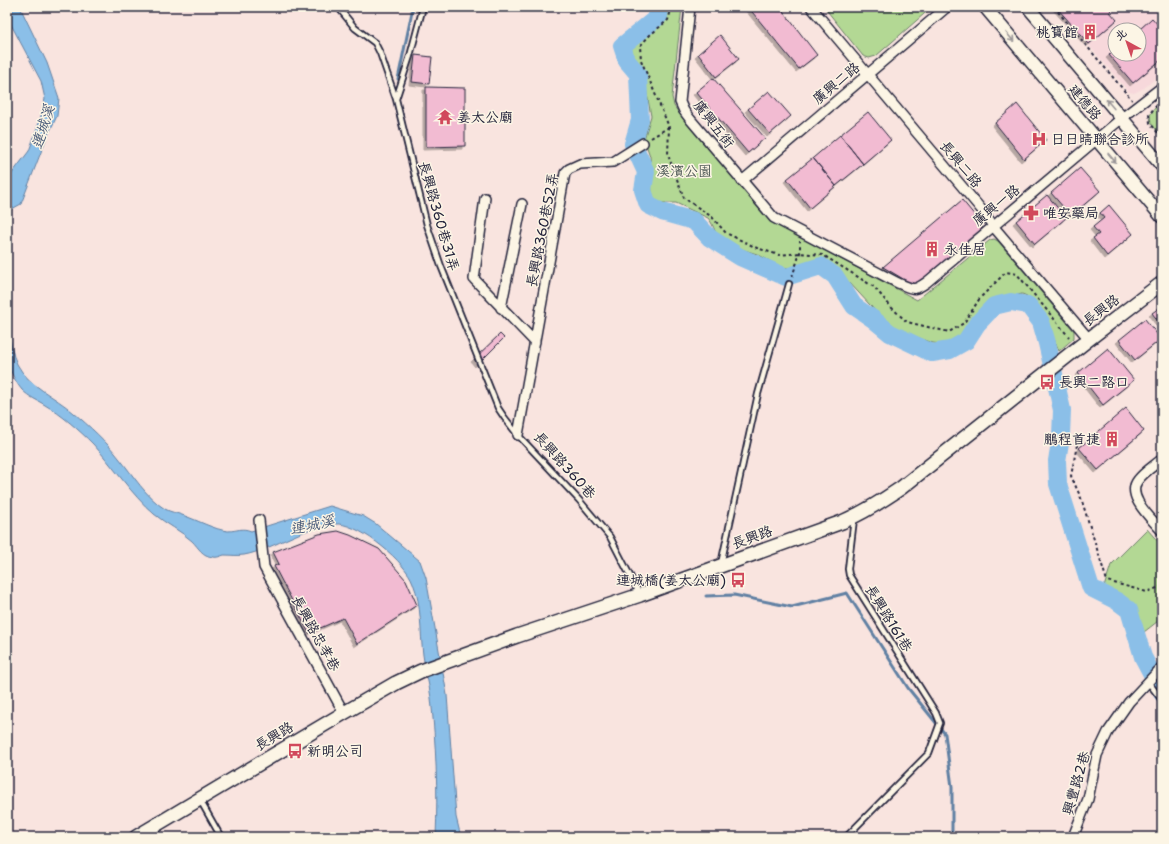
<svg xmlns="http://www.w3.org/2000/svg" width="1169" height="844" viewBox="0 0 1169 844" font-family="'Shantell Sans','LXGW WenKai TC',sans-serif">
<defs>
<filter id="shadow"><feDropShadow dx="-3" dy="3" stdDeviation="0" flood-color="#0004"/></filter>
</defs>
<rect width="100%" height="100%" fill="#f9e4df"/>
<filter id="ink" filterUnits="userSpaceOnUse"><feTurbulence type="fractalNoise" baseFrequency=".025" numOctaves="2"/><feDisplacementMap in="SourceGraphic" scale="8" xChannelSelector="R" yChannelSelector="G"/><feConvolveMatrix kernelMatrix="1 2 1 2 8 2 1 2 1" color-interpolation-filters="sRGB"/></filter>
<g filter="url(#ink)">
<path fill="#f7d8db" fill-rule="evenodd" d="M1056,7h106v66l-18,15 -10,5 -5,-1zM1115,30h24v24h-24z"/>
<path fill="#b3d894" stroke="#6a7d68" d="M669,7h13l-10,90 2,9 9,13 87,102 147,79 73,-60 4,-1 4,2 76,90v7l-15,13 -14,-34 -18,-21 -5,-2 -20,4 -14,6 -12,13 -8,15 -9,9 -8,4 -18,-2 -27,-10 -12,-7 -13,-9 -45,-49 -8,-6 -3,-1h-9l-15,8 -20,-2 -24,-13 -35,-11c-7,-7 -7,-17 -14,-25l-32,-15h-21l-3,-6 -2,-41 -6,-17 7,-23 -7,-39 -5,-11 -11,-12 -1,-3c7,-12 20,-19 30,-28 5,-5 8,-11 12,-16z
M824,7h108l-56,49 -7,2 -6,-2z
M1162,102v35l-11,-14 -1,-8 5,-7z
M1147,529l15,17v72l-18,14 -8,-24 -32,-21 7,-22z"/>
<path fill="#8bbfe8" stroke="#6180a3" d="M7,7h13l27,56 12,35 -2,18 -11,23 -25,65 -11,6 -3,4v-34l22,-29 11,-31 5,-21 -4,-18 -34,-64z
M7,298c4,22 0,46 10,66 12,23 38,32 57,49 15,13 32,28 45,45 14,17 27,39 46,51 5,3 12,4 17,6 13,4 33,15 46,16 9,0 14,-4 23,0l79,-25 33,10 13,8 44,37 6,17 21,117 9,122 5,20h-25c2,-46 0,-94 -5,-139 -2,-15 -6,-28 -8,-43 -3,-23 -1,-50 -10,-72 -7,-21 -51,-57 -74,-59 -28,-2 -66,26 -95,31 -7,1 -13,0 -20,0 -3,1 -7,3 -11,2 -11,-1 -14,-9 -21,-16 -11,-10 -26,-17 -38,-27 -23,-20 -40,-47 -61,-70 -14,-14 -31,-29 -48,-39 -8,-5 -16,-8 -23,-15 -6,-7 -11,-18 -15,-27z"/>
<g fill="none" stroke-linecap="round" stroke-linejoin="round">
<path stroke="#6180a3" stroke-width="3" d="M398,79l15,-72
M706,596l28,-1 58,12 55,-14 61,95 37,46 7,53v50"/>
<path stroke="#8bbfe8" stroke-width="18" d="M660,7l-1,9 -37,30 5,15 11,13 2,46 -7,24 13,28 -3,18 5,15 14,7 32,9 16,17 30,19 46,20 35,-11 14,10 19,30 19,13 17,14 42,20 18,-3 16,-9 11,-17 17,-18 17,-4 17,3 13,17 6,21 15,67 -1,26 -4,25 1,23 33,104 26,13 12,9 14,47 19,36"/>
</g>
<path fill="#f2bbd2" stroke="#22223b" filter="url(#shadow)" d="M748,7h32l37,48 -18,14z
M1056,7h54l2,3 -2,2 7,8 -28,24z
M1152,18l8,9 2,-1v33l-29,24 -24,-28 6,-5v4h24v-24z
M720,35l19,24 -23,18 -18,-23z
M415,55l17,2 -3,27 -17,-2z
M713,78l52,60 -17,15 -52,-61z
M426,87l39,1v58l-39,1z
M769,91l22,25 -21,18 -22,-25z
M1017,104l29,36 -22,19 -29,-36z
M868,112l23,28 -28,24 -23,-29z
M840,135l23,29 -27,22 -23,-28z
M813,158l23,28 -26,22 -23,-29z
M1080,168l20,23 -29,25 -20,-23z
M1047,195l19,23 -31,26 -19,-23z
M962,200l19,23 1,5 -1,4 -61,51 -4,2 -6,-2 -27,-16z
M1109,205l24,29 -26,22 -14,-18 6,-4 -6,-7 11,-9 -4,-5z
M1162,306v20l-10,-13z
M1145,319l16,20 -26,21 -16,-20z
M500,334l4,4 -26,26 -4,-5z
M1108,348l26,32 -31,25 -25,-32z
M1126,408l18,23 -46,39 -19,-22z
M338,531l12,4 29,14 27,31 11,25 -60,39 -14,-26 -34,15 -35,-67 5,-2 -6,-12 46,-18z"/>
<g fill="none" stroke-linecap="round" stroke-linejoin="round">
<g stroke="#22223b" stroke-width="8">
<path id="service" d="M338,7l17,21 20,15 5,10 16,46 31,126 14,41 57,142 6,9 14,18 61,65 31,37 29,56
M396,99l14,-43 13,-49
M721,564l37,-170 31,-110
M1148,682l14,18
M200,800l21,37
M846,837l83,-84 11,-30 -4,-10 -87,-138 -1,-6 6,-50"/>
</g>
<g stroke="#22223b" stroke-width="12">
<path id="minor" d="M690,7l-10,95 4,9 6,8 84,99 124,65c15,6 15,9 29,-1l195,-164 40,-31
M811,7l170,202 12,17 96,113
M742,181l205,-174
M485,198l-11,81 61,63
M501,308l21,-104
M518,435l47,-262 4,-4 11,-5 33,-2 30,-19
M1162,459c-8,7 -18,13 -24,21 -13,16 14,39 24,51
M259,520l5,47 80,146
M1073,837l15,-38 9,-44 11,-23 21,-30 33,-35"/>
</g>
<g stroke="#22223b" stroke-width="15">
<path id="tertiary" d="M985,7l177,210
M1028,7l134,159"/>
</g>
<g stroke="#22223b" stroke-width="16">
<path id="secondary" d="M136,837l208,-124 52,-30 25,-12 96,-35 123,-41 202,-73c21,-9 40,-21 59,-34l188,-149 73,-56"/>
</g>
<path stroke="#22223b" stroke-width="2" stroke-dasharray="3 3" stroke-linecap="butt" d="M672,7l-4,13 -18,15 -10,11 1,14 28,67 -1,28 16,43 28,19 14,16 31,15 22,7 21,-2 23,2 51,32 18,21 15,14 42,10 15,-9 16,-25 26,-26 11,2 52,63
M1054,7l78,93
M1162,102l-8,6 -5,7 1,8 12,15
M651,138l18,-11
M792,277l8,-24v-12
M1077,445l-6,31 10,22 26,83 40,11 15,-6"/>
<use href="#service" stroke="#fcf5e5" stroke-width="4.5"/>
<use href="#minor" stroke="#fcf5e5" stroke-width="9"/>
<use href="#tertiary" stroke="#fcf5e5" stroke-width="12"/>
<use href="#secondary" stroke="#fcf5e5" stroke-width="13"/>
</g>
<defs><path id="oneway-shaft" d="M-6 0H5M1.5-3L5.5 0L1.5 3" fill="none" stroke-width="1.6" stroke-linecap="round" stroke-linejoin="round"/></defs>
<g stroke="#9a9698">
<use href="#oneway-shaft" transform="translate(1010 37) rotate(50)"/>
<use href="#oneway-shaft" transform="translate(1110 104) rotate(-130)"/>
<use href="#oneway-shaft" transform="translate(1112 158) rotate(50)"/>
</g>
</g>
<defs>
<g id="building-bare" transform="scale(1.2)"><path d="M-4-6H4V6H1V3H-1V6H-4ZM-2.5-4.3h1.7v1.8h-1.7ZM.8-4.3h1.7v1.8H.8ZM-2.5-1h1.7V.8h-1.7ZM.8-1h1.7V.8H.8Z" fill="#d1495b" stroke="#fcf5e5" stroke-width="2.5" paint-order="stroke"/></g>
<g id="temple-bare" transform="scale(1.2)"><path d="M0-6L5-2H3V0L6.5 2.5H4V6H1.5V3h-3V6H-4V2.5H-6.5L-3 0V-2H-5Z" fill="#d1495b" stroke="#fcf5e5" stroke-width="2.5" paint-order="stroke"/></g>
<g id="hospital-bare" transform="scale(1.2)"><path d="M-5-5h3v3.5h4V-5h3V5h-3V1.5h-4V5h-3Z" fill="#d1495b" stroke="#fcf5e5" stroke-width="2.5" paint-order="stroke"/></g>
<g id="pharmacy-bare" transform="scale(1.2)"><path d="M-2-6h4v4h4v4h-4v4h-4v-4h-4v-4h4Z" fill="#d1495b" stroke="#fcf5e5" stroke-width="2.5" paint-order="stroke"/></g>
<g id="bus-bare" transform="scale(1.2)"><path d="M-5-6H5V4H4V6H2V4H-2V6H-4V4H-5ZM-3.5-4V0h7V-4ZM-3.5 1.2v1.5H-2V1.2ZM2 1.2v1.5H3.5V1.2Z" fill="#d1495b" stroke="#fcf5e5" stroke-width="2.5" paint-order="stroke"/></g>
</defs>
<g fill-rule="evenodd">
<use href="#building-bare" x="1090" y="32"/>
<use href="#temple-bare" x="445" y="117"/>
<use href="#hospital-bare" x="1039" y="139"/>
<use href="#pharmacy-bare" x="1031" y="213"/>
<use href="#building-bare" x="932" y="249"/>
<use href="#bus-bare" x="1047" y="382"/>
<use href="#building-bare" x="1112" y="439"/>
<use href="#bus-bare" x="738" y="580"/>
<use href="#bus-bare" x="295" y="751"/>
</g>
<g text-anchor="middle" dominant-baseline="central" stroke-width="3" stroke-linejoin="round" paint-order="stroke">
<g font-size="14" fill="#22223b" stroke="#fcf5e5" text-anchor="start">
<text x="1078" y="32" text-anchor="end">桃寶館</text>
<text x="457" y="117">姜太公廟</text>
<text x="1051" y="139">日日晴聯合診所</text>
<text x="1043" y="213">唯安藥局</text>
<text x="944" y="249">永佳居</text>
<text x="1059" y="382">長興二路口</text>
<text x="1100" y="439" text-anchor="end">鵬程首捷</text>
<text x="726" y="580" text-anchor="end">連城橋(姜太公廟)</text>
<text x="307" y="751">新明公司</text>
</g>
<g font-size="14" fill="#22223b" stroke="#fcf5e5">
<text transform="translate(836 83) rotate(-40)">廣興二路</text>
<text transform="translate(1085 102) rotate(50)">建德路</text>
<text transform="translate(714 124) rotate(52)">廣興五街</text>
<text transform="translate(961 164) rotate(50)">長興二路</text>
<text transform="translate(996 205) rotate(-39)">廣興一路</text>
<text transform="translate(439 216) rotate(74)">長興路360巷31弄</text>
<text transform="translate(542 230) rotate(-79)">長興路360巷52弄</text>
<text transform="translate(1101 310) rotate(-38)">長興路</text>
<text transform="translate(565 465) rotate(48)">長興路360巷</text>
<text transform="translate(752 537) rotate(-20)">長興路</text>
<text transform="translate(889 618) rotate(58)">長興路161巷</text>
<text transform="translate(316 633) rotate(61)">長興路忠孝巷</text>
<text transform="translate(274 736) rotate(-31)">長興路</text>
<text transform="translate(1076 783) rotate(-74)">興豐路2巷</text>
</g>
<g font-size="14" fill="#4e5956" stroke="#fcf5e5">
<text x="684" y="171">溪濱公園</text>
</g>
<g font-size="15" font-style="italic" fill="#475978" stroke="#fcf5e5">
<text transform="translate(43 127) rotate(-73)">連城溪</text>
<text transform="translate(312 525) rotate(-12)">連城溪</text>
</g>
</g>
<rect width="1169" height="844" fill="none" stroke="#fcf5e5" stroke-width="24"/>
<rect x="12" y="12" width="1145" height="820" fill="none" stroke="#22223b" stroke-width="1.5" filter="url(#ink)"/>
<g transform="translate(1127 42) rotate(320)"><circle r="19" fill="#fcf5e5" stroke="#a5a1a1"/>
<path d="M0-3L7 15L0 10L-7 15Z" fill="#d1495b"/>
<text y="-6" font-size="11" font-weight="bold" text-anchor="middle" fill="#22223b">北</text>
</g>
</svg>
